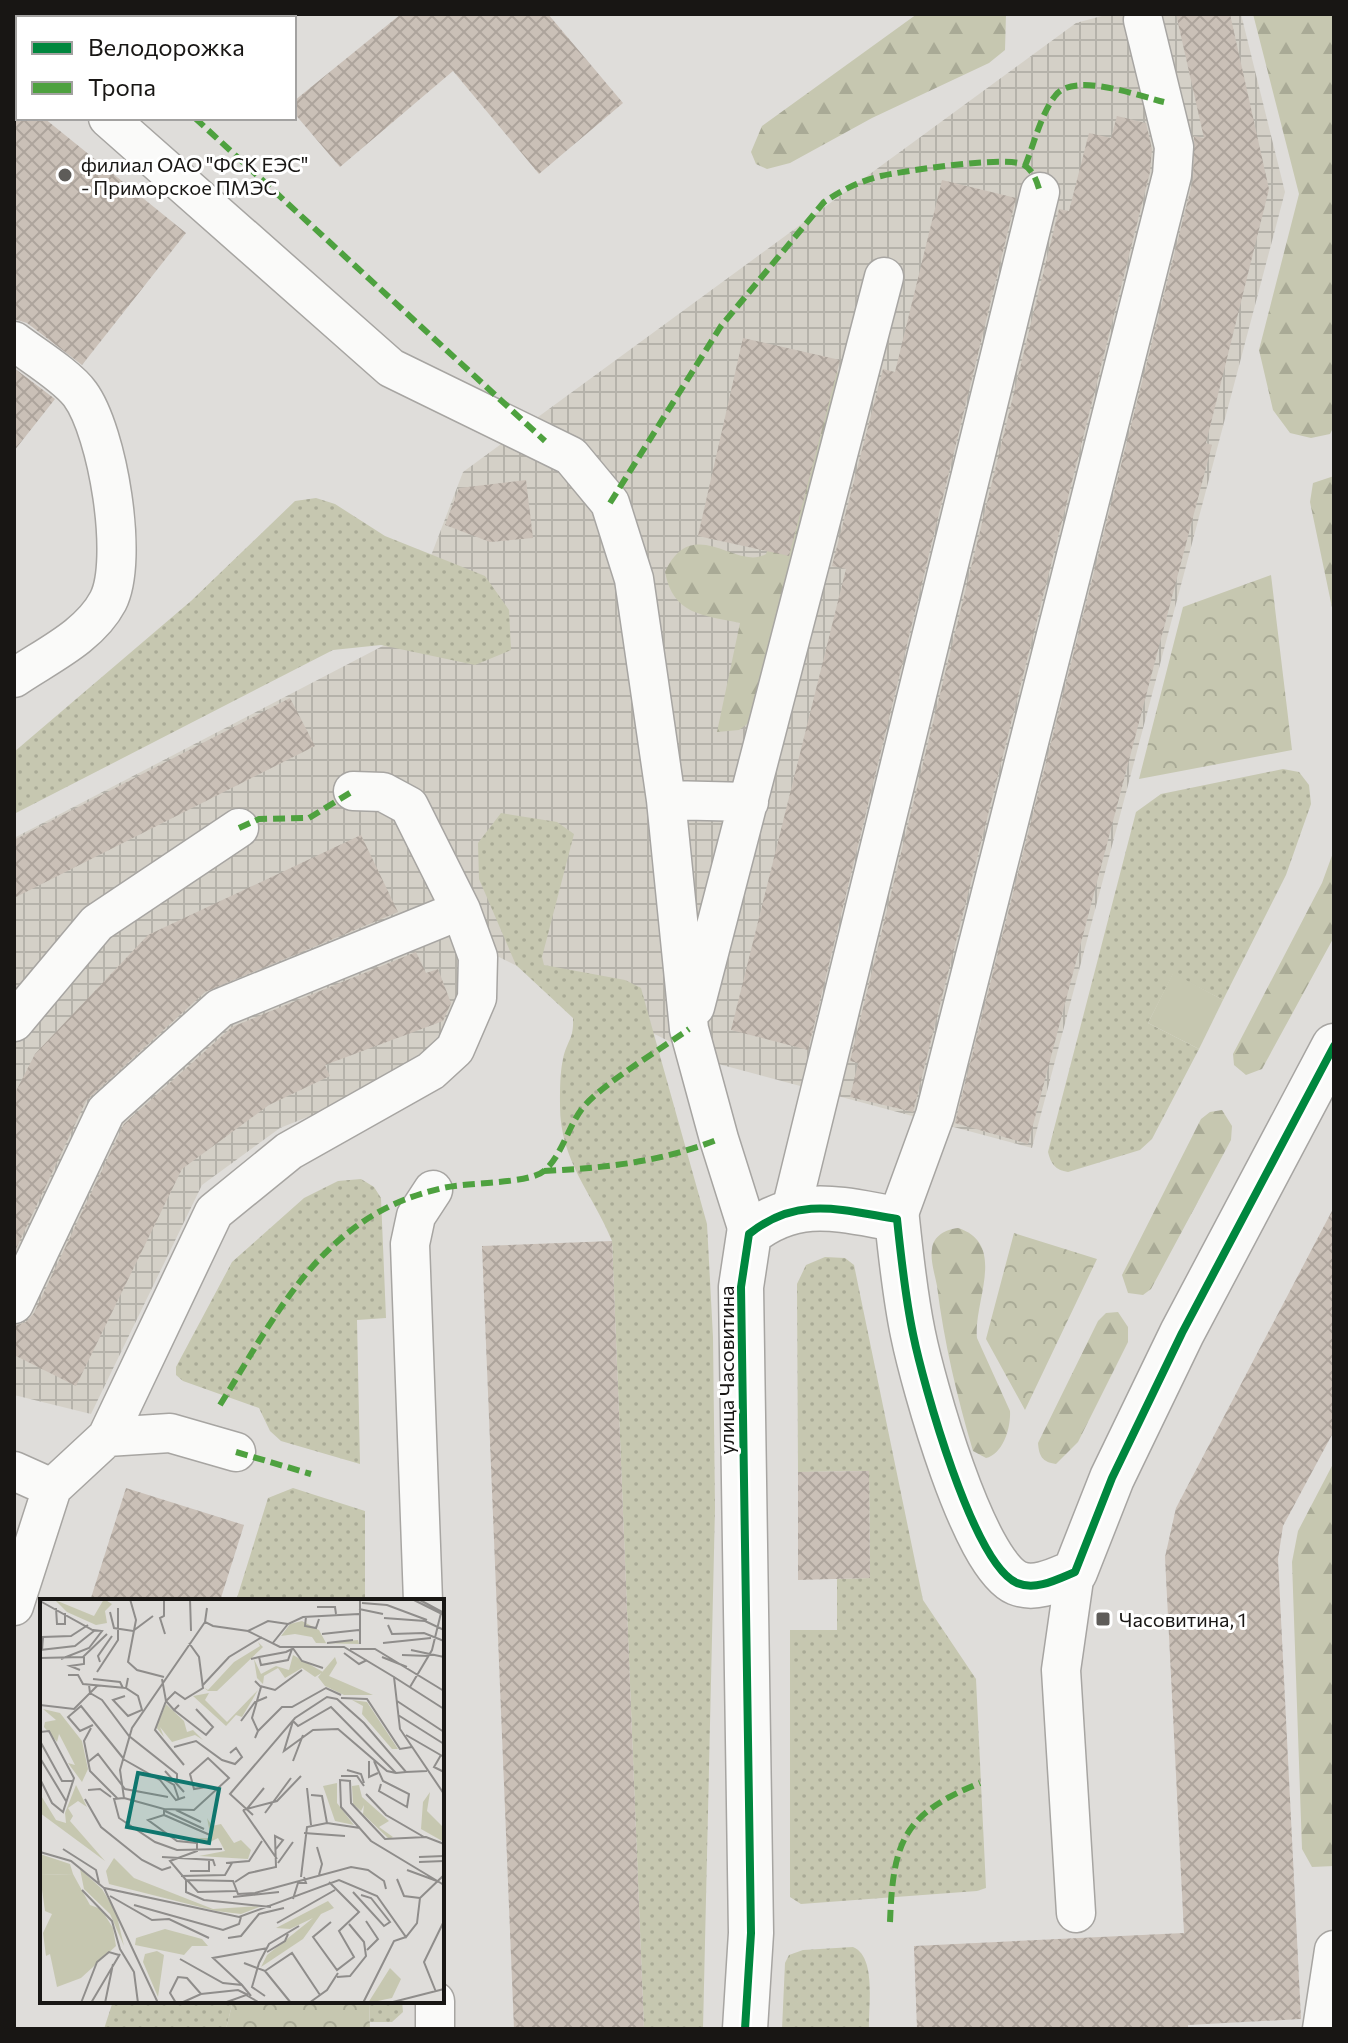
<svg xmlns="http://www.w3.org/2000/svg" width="1348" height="2043" viewBox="0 0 1348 2043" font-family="Commissioner,sans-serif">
<defs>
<pattern id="industrial-grid" width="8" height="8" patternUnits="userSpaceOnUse" patternTransform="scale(2)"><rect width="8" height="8" fill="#d4d0c7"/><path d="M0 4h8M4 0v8" fill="none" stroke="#b5b2aa"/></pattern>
<pattern id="grass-dots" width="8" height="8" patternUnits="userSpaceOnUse" patternTransform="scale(2)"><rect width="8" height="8" fill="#c6c7b0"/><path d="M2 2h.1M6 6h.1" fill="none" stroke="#a9aa96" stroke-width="1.8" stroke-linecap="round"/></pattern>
<pattern id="forest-firs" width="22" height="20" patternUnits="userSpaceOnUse" patternTransform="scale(2)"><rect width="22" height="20" fill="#c6c7b0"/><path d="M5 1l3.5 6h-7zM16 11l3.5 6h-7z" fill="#a9aa96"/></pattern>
<pattern id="park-crowns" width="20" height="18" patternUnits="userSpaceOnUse" patternTransform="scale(2)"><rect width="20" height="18" fill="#c6c7b0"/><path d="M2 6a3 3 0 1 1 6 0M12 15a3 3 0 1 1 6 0" fill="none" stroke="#a9aa96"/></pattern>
<pattern id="building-cross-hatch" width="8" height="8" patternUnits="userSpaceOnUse" patternTransform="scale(2)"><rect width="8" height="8" fill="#cac0b7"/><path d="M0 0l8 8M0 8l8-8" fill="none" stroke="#ada49c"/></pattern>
</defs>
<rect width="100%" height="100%" fill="#dfddda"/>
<path fill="url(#industrial-grid)" d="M1109,14h132l44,178 -253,956 -321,-86 -216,-107 -39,103 -176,70 -78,57 -111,229 -77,-19v-557l386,-201 63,-165 613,-449z"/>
<path fill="url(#grass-dots)" d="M316,498l19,6 50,32 100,40 24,34 2,40 -36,15 -94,-20 -48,5 -319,164v-62l177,-151 104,-100z
M1283,769l16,3 10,13 2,19 -25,71 -63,125 -50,-26 -25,49 51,26 -47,90 -12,11 -72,22c-13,-2 -17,-8 -20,-20l88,-340 25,-18z
M501,813l56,9 17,12 -32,123 2,8 81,15 16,8 66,236 6,113 2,171 -12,521h-59l-32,-788c-20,-49 -53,-81 -52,-138 0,-14 0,-31 3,-44 4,-19 11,-19 10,-41l-57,-53 -37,-86 -1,-36z
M361,1179l13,8 7,11 5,120 -29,2 3,144 -79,-23 -11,-10 -11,-23 -76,-27 -7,-6v-8l56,-105 72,-64 34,-17z
M825,1257l20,1 9,7 69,335 53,79 10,209 -9,3 -176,13 -11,-7v-267h47v-51l33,-1 -1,-107 -71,1 -1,-188 9,-19z
M293,1488l72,23v90h-129l32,-103z
M853,1947c24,10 15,60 16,82h-87l3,-66 4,-8 14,-5z
M113,2001h120l-7,28h-122z
M369,2001h33l1,11 -11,10h-22z"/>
<path fill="url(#forest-firs)" d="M917,14h89l-1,36 -16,13 -117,55 -82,45 -23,6 -11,-5 -5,-12 11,-26z
M1253,14h81v412l-4,8 -19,4 -21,-5 -17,-23 -14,-60 40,-156z
M833,363l7,15 -90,344 -11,8 -22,2 23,-109c-37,-8 -67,-8 -75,-51 28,-60 72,0 101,-18z
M1334,476v141l-24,-115 3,-19z
M1334,850v87l-72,132 -16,6 -12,-10 -1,-11 89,-171z
M1222,1110l10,16 -1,14 -80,149 -8,6 -15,-2 -6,-18 79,-156 9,-7z
M958,1228c50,16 15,74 19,110l33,73c1,17 -7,43 -24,47l-13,-7c-16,-54 -29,-109 -36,-165 -2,-11 -7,-26 -5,-37 1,-13 14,-20 26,-21z
M1118,1312l10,15v15l-50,100 -22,22c-14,-2 -17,-8 -18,-21l60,-122 8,-8z
M1334,1462v404l-22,1 -10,-18 -10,-287 6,-31z"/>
<path fill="url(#park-crowns)" d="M1271,575l21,175 -153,29 44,-172z
M1014,1233l83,26 -72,151 -39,-71z
M233,2001h136l1,28h-144z"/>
<path fill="#c6c7b0" d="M1173,973l50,27 -24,49 -51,-26z"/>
<path fill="url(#building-cross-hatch)" d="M401,14h147l75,89 -84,71 -86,-103 -113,96 -46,-54v-12z
M1176,14h54l39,175 -63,254 6,2 -184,699 -73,-21 238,-943 1,-44 10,2z
M14,94l4,3v21h26l142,115 -104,132 -55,-42 -13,-4z
M1117,116l29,7 6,26 -2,23 -237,940 -63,-15 8,-34 -8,-2 209,-852 10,2 20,-78 22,5z
M942,180l74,18 -208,852 -77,-20 115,-461 -14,-3 51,-197 12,3z
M743,338l97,22 -51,196 -91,-20z
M14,368l41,31 -41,52z
M526,480l7,58 -43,4 -45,-17 14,-37z
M290,698l25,48 -301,152v-58z
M361,835l37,77 -193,80 -119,109 -72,152v-158l21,-41 113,-119z
M416,952l10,21 12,-4 13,34 -8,18 -118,44 5,11 -61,29 -87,64 -106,217 -62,-31v-29l12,-4 8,-9 90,-189 108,-97z
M1334,1207v224l-51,95 -5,33 23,460 -113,6v4h-271l-3,-83 270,-13 -19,-376 11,-49z
M612,1241l32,788h-130l-32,-783z
M869,1471l1,107 -72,2v-108z
M126,1488l118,37 -24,76h-130z"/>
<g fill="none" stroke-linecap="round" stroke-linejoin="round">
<g stroke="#a7a5a2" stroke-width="41">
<path id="service" d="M14,43l4,3
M108,118l283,250 180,88 39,47 24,76 32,221 23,229 30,110 30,95
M14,341c18,14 53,35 66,53 28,38 49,166 28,207 -19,36 -62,55 -94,77
M666,800l83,2
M695,1007l189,-730
M14,1022l83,-99 142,-95
M791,1210l249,-1018
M897,1219l38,-104 237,-940 2,-28 -31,-127
M14,1304l92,-193 114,-103 241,-98
M107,1437l63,-4 66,19
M14,1471l38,17
M1075,1572l-14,98 15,243
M423,1601l-13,-357 6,-28 17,-26
M14,1606l38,-118 55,-51 107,-225 75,-61 142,-80 24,-22 22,-51 1,-41 -17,-47 -52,-104 -26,-14 -30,-1
M435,2001v28
M1322,2029l12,-79"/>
</g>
<g stroke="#a7a5a2" stroke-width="47">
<path id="tertiary" d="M745,2029l6,-96 -10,-646 8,-53c49,-39 92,-24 148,-15 4,38 8,77 16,115 10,49 60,230 104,249 19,8 41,-4 58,-11l37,-94 70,-145 152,-287"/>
</g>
<use href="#service" stroke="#fafaf9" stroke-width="38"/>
<use href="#tertiary" stroke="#fafaf9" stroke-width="44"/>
<path stroke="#4ea13f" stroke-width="6" stroke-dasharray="12 6" stroke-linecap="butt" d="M193,18v-4
M195,118l350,323
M1025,166c9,-22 16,-52 30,-70 18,-25 84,0 109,6
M610,503l111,-177 103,-124c18,-12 36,-21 57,-26 22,-5 128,-21 143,-11 10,6 13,17 16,27
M239,828l20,-9 50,-1 44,-27
M544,1171c61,-3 118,-9 175,-32
M220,1405c59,-95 104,-191 223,-217 24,-6 86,-4 101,-17 19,-16 25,-49 42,-67 21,-23 75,-55 103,-75
M236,1452l75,22
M890,1922c3,-80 13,-108 90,-139"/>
<g stroke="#fff" stroke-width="13">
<path id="cycleway" d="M745,2029l6,-96 -10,-646 8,-53c49,-39 92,-24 148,-15 4,38 8,77 16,115 10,49 60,230 104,249 19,8 41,-4 58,-11l37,-94 70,-145 152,-287"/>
</g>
<use href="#cycleway" stroke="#00873e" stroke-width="8"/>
</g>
<g fill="#5e5c59" stroke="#fff" stroke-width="3">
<circle cx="65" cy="175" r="8"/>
<rect x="1095" y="1611" width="16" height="16" rx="4"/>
</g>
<g text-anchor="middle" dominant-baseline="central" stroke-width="6" stroke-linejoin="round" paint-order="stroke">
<g font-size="20" fill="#181614" stroke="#fff" text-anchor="start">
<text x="81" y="164">филиал ОАО "ФСК ЕЭС"<tspan x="81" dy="23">- Приморское ПМЭС</tspan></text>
<text x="1119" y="1619">Часовитина, 1</text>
</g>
<g font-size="20" fill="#181614" stroke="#fff">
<text transform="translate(726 1370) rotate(-90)">улица Часовитина</text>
</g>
</g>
<g transform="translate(40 1599)">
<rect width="404" height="404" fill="#dfddda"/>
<path d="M126,105l18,17 3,11 6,-2 10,10 -8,-5 -23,7 -12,-15 4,10 -8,-10zM36,186l11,22 -9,-6 -10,7 5,8 -3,5 35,40 -65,-48v-19l16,26 10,3 -1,-10zM390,193l-3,19 17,17v14l-23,-13 2,-27zM40,270l22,20 14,23 8,34 -14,-32 -26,-25zM33,275l17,31 11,4 12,19 3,18 -35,32 -24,9 -7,-33 -4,2 -3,-23 9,-19 -7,-3 -5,-36zM117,352l7,4 -6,42 -15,-35 2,-8z" fill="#c6c7b0"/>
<path d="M64,0l8,5 -7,7 2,12 -11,2 -29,-13 -12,-12 39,16zM262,22l17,9 7,13 32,-3 1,4 -43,-1 -4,-6 -17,-3 -14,2 9,-12zM218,43l5,5 -46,44h-9l-5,-4 5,3 26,-28 26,-16zM253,56l30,17 -8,5 -13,-9 -17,10 -7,-10 -14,8 -1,8 -6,-6 -3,-19 7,15 15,-8 13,4zM295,58l2,6 -8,13 44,19h-29l-19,-9 -7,-9zM218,91l-16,27 -6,-2 -10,11 -33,-30 16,-3 -4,7 22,22zM312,101l15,2 31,47h-6l-30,-35 1,-8zM3,110l17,4 22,28 6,28 -6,13 -14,-19 7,2 -16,-31 -2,8 -13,-15 1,-5 11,-2zM297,184v20l17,22 -19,-4 -12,-35zM319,186l3,12 27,24 -10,6 14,10 -4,2 -26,-25 1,-9 -3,6 -8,-7 -1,-18zM167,219l5,8 9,-2 13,19 7,-3 10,10 -3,9 -49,-3 26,-5 -7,-13 -12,6 -14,-6h19zM0,255l30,10 3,10 -33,1zM74,259l20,20 79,31 49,-3 -21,8 -25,-3 -107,-27 -3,-13zM288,302l6,7 -13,6 -18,25 -42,28 6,-12 46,-37 -23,11 -14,-1zM125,330l37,10 6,7h-16l-8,9 -49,-10 1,-7zM350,369l11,11 -9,19 -24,5z" fill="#c6c7b0"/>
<path fill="none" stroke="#8f8d8b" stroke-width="2" d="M90,0l6,21 -8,42 9,8 27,7M124,0v17l-4,2 5,16M150,0l1,32M320,0v45M372,0l32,16M378,0l26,14M0,2l54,30 -19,15 -35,4M322,4l25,2 40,15M277,8h18l1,7M16,9l1,16h8v-11M167,9l-2,14 8,4 35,5 32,16h64l50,30 6,52 44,65M319,10l24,5M70,13l4,16 19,3 20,-15M266,18l-1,9 11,2 3,-9M344,19l41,3 19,9M348,26l4,9 32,-1 20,8M208,32l20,-10 20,3M282,35l37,-4M287,44l26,-3M343,44l48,-5M232,45l16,-20 15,-7 56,-3M252,48l10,14 21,7M310,50h25l69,42M2,51l1,-13 28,-1 17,-11M371,51l33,7M304,54l15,11 8,-4M362,56l27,1M342,58l25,10M0,59l43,-1 24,-23M21,60l28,-11 13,-17 -9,-1M211,60l8,-2 27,-5 6,-3 -4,11 -27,5 -2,-8M60,63l-2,-6 14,-20M40,71l-10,-4 14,-2v-7M57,73l21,-32v-32M28,76h10l5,9 43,4M354,78l50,32M53,80l27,3 3,6M122,80l4,22 -11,29 29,35M215,82l6,6 -9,31 6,13 -3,7M49,86l1,8 12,7 27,36 48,38v7M162,87l27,-29 33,-20M220,87l15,4 27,-20M370,88l22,-37 9,-37M85,97l-12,4 15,16 14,-6 -4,-14 -12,-8 2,-10M301,99l26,1 33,50 12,-2M357,102l47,31M0,106l34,4 23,-23M139,106l-5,5 -8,-9 9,-9 10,7 18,-11 -4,-31 -10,-14M134,111l32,25 7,-8 -17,-18M358,116l46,29M201,122l14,-19 12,-5M53,126l-13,6 -12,-14 13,-11 42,52M51,129l-7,13 6,30 27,27M218,132l24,-24h10l34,-19 15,7M0,133l9,-1 25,47 -11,34 -11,-9 -12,-24M366,136l38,22M0,142l22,40h11M134,148l22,-6 26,19 13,4 7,-7 -6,-9 -6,5M401,156l-7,12 10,5M0,159l26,43M83,160l37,21 16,20 9,-3M253,162l10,-26M329,162v16l9,-4M334,162l9,20 26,13 -2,13 -28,-16 2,-7M48,163l10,-8 27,35 43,8M307,171l14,4 3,9M125,172l19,21M356,174l-65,-66 -33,19 -5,-5 -9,30 29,-21 25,-1 49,42 9,2 10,-1M301,177h16l7,10M122,179l12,7 5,15M267,189l4,37M48,191l12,-1 11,8M326,195l20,21 38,22M271,196l11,1 5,27M84,199l40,11v6l-16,5 29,21 20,2v8l-27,10 16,19 47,1 5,13 17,-1 96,-26 17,3 16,11 2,8M84,199l-4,-28 12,-42 73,-106M84,199l-10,1 5,19 36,24 22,8 45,-1M45,200l16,28 41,33 20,10 9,-3M124,210l30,1 35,-32 -21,-20 -18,16 4,15 12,-2M136,211l25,12M203,211l34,-9 24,-25M203,211l34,49M206,211l18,-22M125,212l39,18M225,214l26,-35M124,216l46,20M213,216l-23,-21 65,-76 32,-21 10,2 27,24 42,49 21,-1M264,234l41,3M404,245l-18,-7 -41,2 -34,-36 -1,-22 -10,-1 1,27 30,34 73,44M277,248l5,17 -3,11M23,250l33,21 3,13M0,253l31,9 33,27M122,258l51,3 2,6M379,258l25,-1M379,263l25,-1M186,264l23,-2 13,-20M238,264l15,-21M367,271l30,11M150,272h19v-10M141,277l44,-1 7,-12M261,278l6,-50 20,-4 33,5M357,280l7,17 16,2M146,281v12l18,8 67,7M147,281l11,12 38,-1M195,283l14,-9 27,-6 -1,-31 8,4 -7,9M289,283l30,30 -20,19 15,26 -17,13 -24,-33 18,-15M42,291l30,31 8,28 14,23 4,31M313,293l31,34 6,-4 -19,-24 -10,-3M70,297l42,24 17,-1 40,19M193,298l46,-5M380,299l24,-23M253,300l5,-16h8l-2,-6M94,306l89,25 16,-6 2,-7M326,322l12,18 -11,11M237,324l58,-33M188,339l13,-2 18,-22 25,-6M227,353l18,-11 3,-7M140,360l43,24 19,2 9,11M204,364l21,8 27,-18 28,42M225,372l26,32M297,378l13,-1 16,-20 -2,-14 -15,-18M202,386l-29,-27 55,-10M396,393l-12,-30 20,-41M225,397l-13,-9 7,-24 10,-19 30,-18M41,404l16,-41 12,-10 10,3M51,404l29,-49M65,404l8,-39M118,404l-54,-115 135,29 100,-37 38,16 29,41 11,-14 3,-25M136,404l-6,-10 8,-16 9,1 14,16M141,404l20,-9 37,-4 10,5M184,404l22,-8 14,8M269,404l18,-13 11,-17M323,404l31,-62 12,-4M349,404l55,-14"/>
<path fill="#0f766e" fill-opacity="0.15" stroke="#0f766e" stroke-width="4" d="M98,174l81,16 -10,54 -82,-16z"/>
<rect width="404" height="404" fill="none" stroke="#181614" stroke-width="4"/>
</g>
<rect width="1348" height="2043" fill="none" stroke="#181614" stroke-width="32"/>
<rect x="16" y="16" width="280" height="104" fill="#ffffff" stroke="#a3a2a1" stroke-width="2"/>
<rect x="32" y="42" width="40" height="12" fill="#00873e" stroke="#a3a2a1" stroke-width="2"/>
<text x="88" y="56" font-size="24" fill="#181614">Велодорожка</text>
<rect x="32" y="82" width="40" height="12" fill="#4ea13f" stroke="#a3a2a1" stroke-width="2"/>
<text x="88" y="96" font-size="24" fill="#181614">Тропа</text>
</svg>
